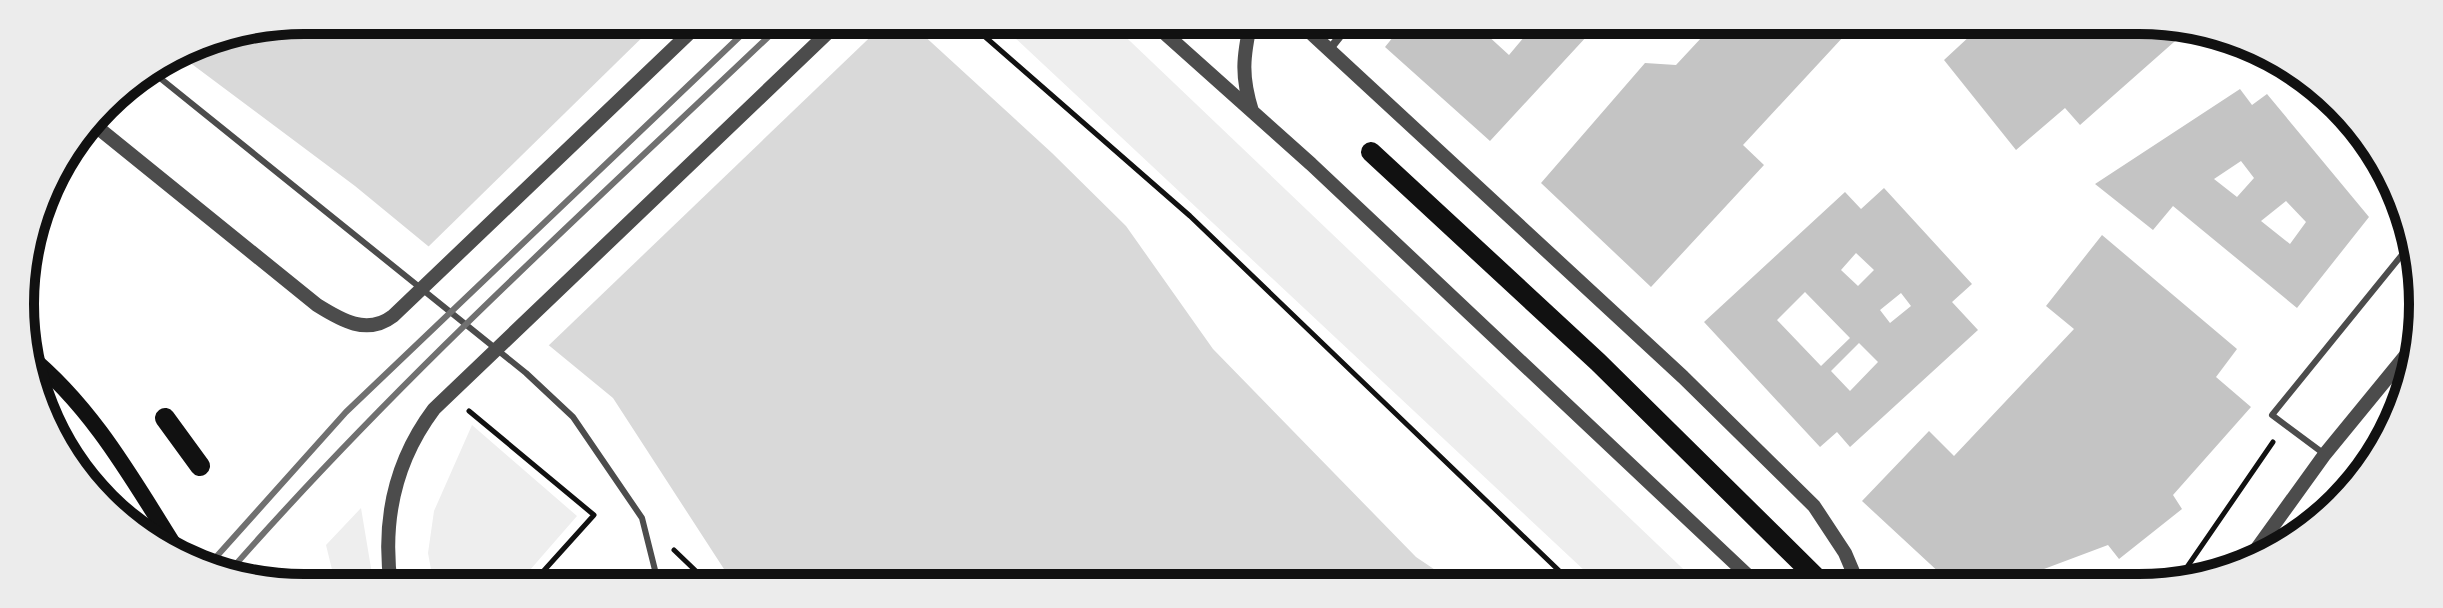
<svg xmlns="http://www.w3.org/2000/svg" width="2443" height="608" viewBox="0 0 2443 608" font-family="Commissioner,sans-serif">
<rect width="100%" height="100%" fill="#fff"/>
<path fill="#eee" d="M997,21h112l592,565h-100z
M472,425l105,91 -61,70h-82l-6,-33 6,-42z
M361,508l13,78h-38l-10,-41z"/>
<path fill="#d9d9d9" d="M304,20l604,1 144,132 74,73 87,123 203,208 43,29h-724l-122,-188 -258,-212 -178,-133 19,-12z"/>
<path fill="#fff" d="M660,20l227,1 -341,327 -120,-99z"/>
<path fill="#c4c4c4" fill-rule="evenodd" d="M1406,21l90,1 -10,12 23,21 21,-25 -9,-8h79l-110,119 -105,-94z
M1716,22h141l-114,123 21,20 -113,122 -110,-104 104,-120 31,2z
M1985,22h192l14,5 -111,98 -15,-17 -49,42 -72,-90z
M252,30l-11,14 -14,7 -14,2 -15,-12z
M2240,89l12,16 15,-11 102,123 -72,91 -124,-102 -20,24 -58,-46zM2241,161l13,17 -17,19 -23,-18zM2286,201l20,21 -16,22 -29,-23z
M1884,188l88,96 -20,18 26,28 -128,117 -13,-15 -17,15 -116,-125 141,-130 16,17zM1856,253l18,17 -16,16 -17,-16zM1805,292l45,46 -29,28 -44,-46zM1901,293l10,13 -21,17 -10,-13zM1859,343l19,19 -28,29 -19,-20z
M2102,235l135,114 -21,28 35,30 -78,88 9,14 -63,50 -11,-14 -109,41 -56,-10 -81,-75 67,-70 25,25 120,-127 -28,-23z"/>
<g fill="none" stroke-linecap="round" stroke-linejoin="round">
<path stroke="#111" stroke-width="5" d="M967,21l223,195 385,370
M469,411l125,104 -64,71
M674,550l25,24 6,12
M2174,586l99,-144"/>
<path stroke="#4c4c4c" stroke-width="6" d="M150,70l376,303 47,44 69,101 17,68
M2323,453l-51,-38 142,-175"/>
<path stroke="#4c4c4c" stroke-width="8" d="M1329,50l23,-29"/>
<path stroke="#4c4c4c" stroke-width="14" d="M1151,21l160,143 448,422
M1251,21c-8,36 -10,55 1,90
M1298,21l385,356 131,129 31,47 14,33
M92,123l225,182c24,15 50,31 76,11l309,-295
M2245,565l80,-111 95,-116
M391,586c-9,-64 4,-125 43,-177l406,-388"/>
<path stroke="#111" stroke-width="16" d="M27,354c68,55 108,130 154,202"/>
<path stroke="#111" stroke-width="20" d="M1371,152l227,210 227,224
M165,418l35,48"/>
<path stroke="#707070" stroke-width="6" d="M217,556l129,-144 410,-391
M229,572c172,-196 367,-371 556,-551"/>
</g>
<path d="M0 0H2443V608H0ZM304 34H2139A270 270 0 0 1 2409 304V304A270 270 0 0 1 2139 574H304A270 270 0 0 1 34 304V304A270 270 0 0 1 304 34Z" fill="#ececec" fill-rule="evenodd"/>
<path fill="none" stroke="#111" stroke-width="10" d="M304 34H2139A270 270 0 0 1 2409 304V304A270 270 0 0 1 2139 574H304A270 270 0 0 1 34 304V304A270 270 0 0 1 304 34Z"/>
</svg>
